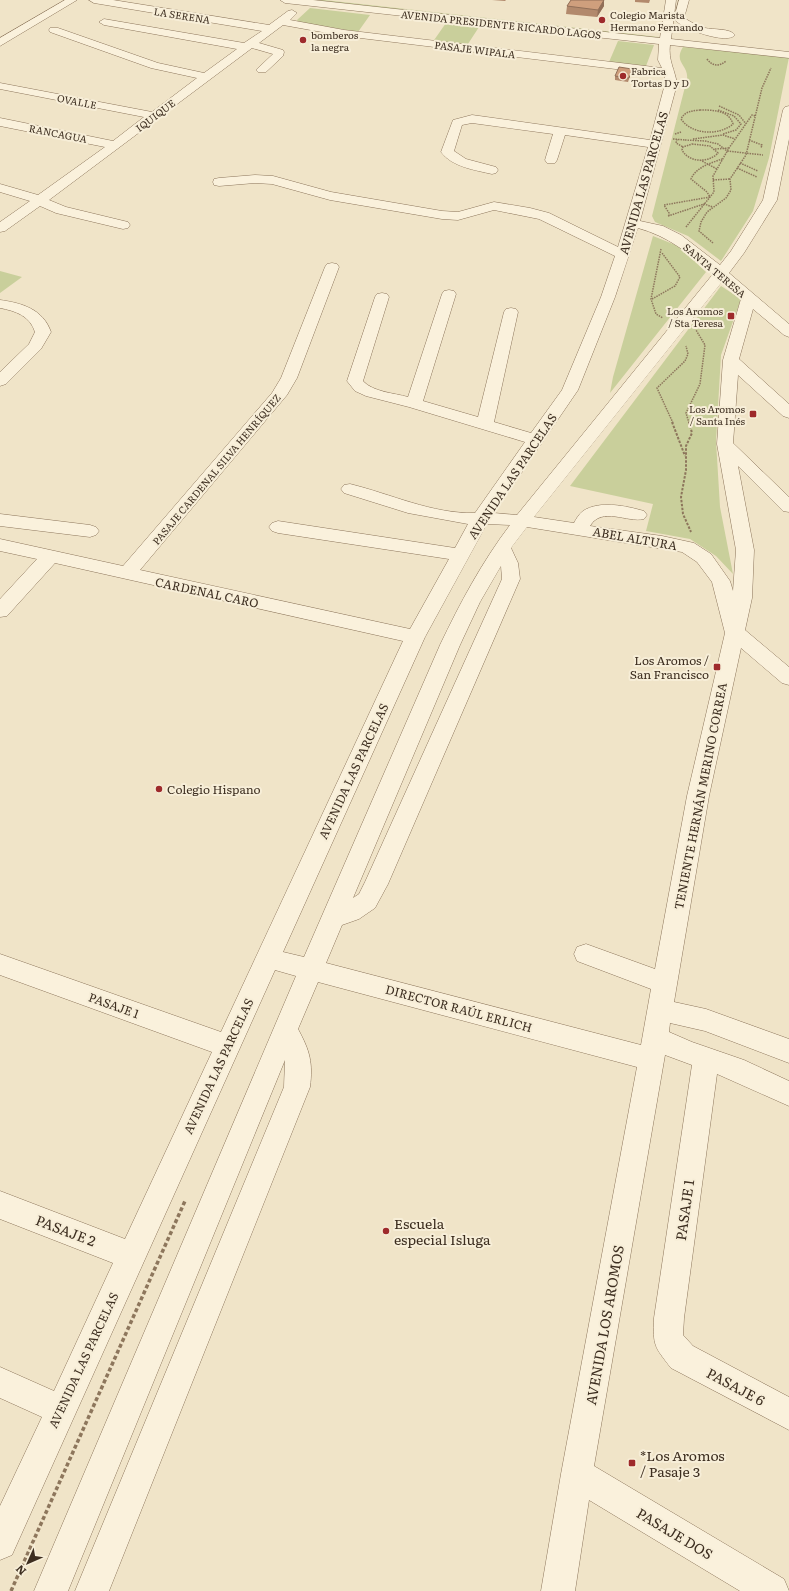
<svg xmlns="http://www.w3.org/2000/svg" width="789" height="1591" viewBox="0 0 789 1591" font-family="Literata,serif">
<rect width="100%" height="100%" fill="#f0e4c8"/>
<path fill="#c9cf9b" d="M292,0h32l335,37v2z
M310,8l60,7 -12,17 -60,-10 -1,-2z
M446,23l33,4 -13,20 -34,-4z
M618,41l36,4 -8,21 -37,-4z
M683,47l106,10 -20,101 -16,53 -32,50 -33,-25 -33,-14 -3,-6 35,-137c2,-14 -14,-16 -4,-32z
M653,236l25,10 28,26 -96,121 3,-16z
M0,271l22,6 -22,16z
M721,286l20,13 -20,56 -5,86 4,66 13,67 -17,-18 -26,-17 -44,-8 7,-27 -83,-18z"/>
<g fill="none" stroke-linecap="round" stroke-linejoin="round">
<g stroke="#8d765c" stroke-width="1">
<path id="minor" d="M65,0h12l-77,46v-8z
M89,0h24l156,25 19,-14 4,-1 5,3 -7,7 54,10 318,38 -4,-8 1,-16 -374,-41 -5,-3h33l347,38 6,-38h10l-5,39 118,13v6l-119,-13c-2,15 5,25 7,39l-37,137 23,5 18,9 39,30 11,-14 32,-51 20,-90 2,-3 4,-1v33l-12,61 -33,53 -15,20 60,51v13l-5,-2 -31,-26 -14,50 50,45v14l-6,-2 -45,-41 -5,68 56,54v15l-6,-1 -45,-45 16,84 -2,48 -7,32 44,37v18l-7,-2 -41,-35 -32,148 -35,206 32,7 83,30v24l-84,-32 -35,-8 -1,9 23,10 52,18 45,21v25l-72,-32 -33,244 -1,17 10,11 96,51v33l-118,-62c-17,-22 -18,-22 -17,-50l38,-253 -27,-10 -71,411 190,113 5,12h-49l-151,-91 -14,91h-34l20,-117 76,-407 -319,-85 -20,47c12,22 15,34 12,58l-201,504h-34l209,-504 1,-27 -217,531h-34l262,-615 -21,-6 -263,585 -12,5v-54l42,-89 -42,-19v-31l54,24 59,-128 -113,-44v-28l125,48 87,-187 -212,-77v-21l221,78 182,-391 -348,-78 -48,53 -7,1v-18l37,-40 -37,-8v-12l123,27 149,-173 9,-15 44,-111 2,-3 5,-1 5,1 2,3 -42,111 -10,17 -147,175 270,59 39,-70 -171,-26 -6,-2 -3,-4 3,-4 6,-2 177,27 13,-24 -60,-11 -64,-20 -3,-4 3,-4 6,-1c41,10 82,30 125,29l50,-71 -116,-35 -43,-11 -11,-5 -8,-10 28,-84 2,-3 5,-1 5,1 2,3 -26,84c10,11 31,12 45,16l34,-103 2,-3 5,-1 5,1 2,3 -33,107 55,16 26,-105 2,-3 5,-1 5,1 2,3 -24,110 37,11 31,-43 39,-93 14,-41 -76,-37 -45,-9 -36,10 -16,-1 -112,-19 -58,-16 -17,-1 -36,3 -5,-1 -1,-3 1,-3 5,-1 36,-3 18,1 58,16 111,19 16,1 36,-10 36,6 19,5 69,34 30,-100 -83,-12 -8,25 -2,3h-8l-2,-3 8,-26 -81,-11 -10,2 -8,26 12,8 30,8 2,3 -2,3 -4,1c-17,-4 -40,-7 -51,-22l12,-32 19,-5 178,25 15,-56v-9l-321,-39 -61,-11 -24,18 24,7 1,2 -1,4 -17,16h-8l-2,-2 17,-16 -21,-6 -203,152 17,7 62,15 2,3 -2,3 -5,1 -67,-16 -16,-7 -35,25 -5,1v-10l30,-21 -30,-9v-8l38,11 67,-48 -105,-21v-8l113,23 31,-24 -144,-28v-6l152,29 45,-34 -46,-10 -101,-36 -1,-2 1,-2h8l100,35 46,10 33,-24 -133,-24 -5,-3 5,-3 140,24 18,-12 -168,-28zM638,228c30,8 52,26 75,46l-196,241 -23,-2 84,-123 37,-93zM722,282l19,17 -18,61 -6,84 19,106 -3,41 -3,-10 -19,-27 -17,-11 -32,-7 -72,-10c12,-20 37,-3 54,-7l3,-4 -3,-4c-18,-5 -44,-11 -61,0 -4,3 -7,8 -9,12l-40,-6zM487,524l23,1c-28,37 -50,78 -70,120l-136,312 -21,-5 142,-315zM527,527l155,25 15,10 15,20 13,51 -38,163 -32,173 -69,-25 -9,3 -3,7 3,7 74,28 -10,56 -315,-82 16,-38 17,-6 16,-11 13,-24 132,-305 -2,-16 -7,-15zM501,566l1,13 -137,303 -6,12 -6,4 107,-253 20,-43z
M679,0h10l-5,18c7,4 13,8 21,10 8,2 25,0 30,7 -8,10 -53,-6 -61,-16z
M0,300c22,3 43,9 51,32l-10,17 -35,35 -6,2v-14l29,-28 6,-12c-5,-16 -19,-21 -35,-24z
M0,514l90,11 6,2 3,4 -3,4 -6,2 -90,-11z"/>
</g>
<path stroke="#8d765c" stroke-width="1.5" stroke-dasharray="1.5 1" stroke-linecap="butt" d="M707,59c5,7 12,8 19,2
M719,106l20,9 7,9
M700,110c12,0 29,0 33,14 -14,12 -41,11 -52,-5 4,-8 11,-8 19,-9z
M718,110l16,6 7,8 -5,6 -13,4
M675,134l6,-2
M673,139l13,1
M677,139l-1,4 7,4
M693,139l30,-4 12,4
M685,140l20,1 13,3 9,7 36,4
M749,140l13,5 -1,3
M692,144l18,2 8,7c-9,10 -29,10 -36,-3l1,-3z
M715,149l14,-1
M700,160l17,9
M740,163l18,8
M737,168l20,9
M713,180l17,-1
M668,216l36,-12 9,3
M669,216v-3l-5,-8 46,-8 -3,-5 -16,-13c5,-12 20,-16 31,-20
M686,227l28,-35 -1,-16 16,-28 23,-33 4,1
M713,243l-14,-12 2,-9 6,-10 19,-14 5,-8 -1,-11 16,-24 16,-67 9,-20
M661,249l-10,50 5,15 7,4
M652,299l23,-13 5,-9 -18,-24
M673,423l-16,-35 28,-27 3,-7 -2,-8
M689,423l-3,-10 14,-29 5,-39 -9,-15"/>
<path stroke="#8d765c" stroke-width="2" stroke-dasharray="2.5 1.5" stroke-linecap="butt" d="M672,422l13,34
M689,422l3,11 -6,13v24l-5,27 2,17 8,18"/>
<path stroke="#8d765c" stroke-width="3.5" stroke-dasharray="4 2.5" stroke-linecap="butt" d="M11,1591l174,-390"/>
<use href="#minor" fill="#faf1dc" fill-rule="evenodd"/>
</g>
<path fill="#b2896c" d="M492,0h14l-1,1z
M571,0h33v6l-7,11 -31,-3 1,-8z
M635,0h15l-1,3 -14,-1z
M631,73l-3,9 -13,-2v-4z"/>
<path fill="#916f58" d="M604,0v6l-7,11 1,-7z"/>
<path fill="#cf9f7d" stroke="#916f58" d="M571,0h33l-6,10 -31,-4z
M619,67l13,2 -3,9 -14,-2z"/>
<g fill="#9e2a2b" stroke="#f7eed8" stroke-width="1.5">
<circle cx="602" cy="20" r="4"/>
<circle cx="303" cy="40" r="4"/>
<circle cx="623" cy="76" r="4"/>
<rect x="727" y="312" width="8" height="8" rx="2"/>
<rect x="749" y="410" width="8" height="8" rx="2"/>
<rect x="713" y="663" width="8" height="8" rx="2"/>
<circle cx="159" cy="789" r="4"/>
<circle cx="386" cy="1231" r="4"/>
<rect x="628" y="1459" width="8" height="8" rx="2"/>
</g>
<g text-anchor="middle" dominant-baseline="central" stroke-width="4" stroke-linejoin="round" paint-order="stroke">
<g font-size="10" fill="#3d2e20" stroke="#f7eed8" text-anchor="start">
<text x="610" y="14">Colegio Marista<tspan x="610" dy="12">Hermano Fernando</tspan></text>
<text x="311" y="34">bomberos<tspan x="311" dy="12">la negra</tspan></text>
<text x="631" y="70">Fabrica<tspan x="631" dy="12">Tortas D y D</tspan></text>
<text x="723" y="310" text-anchor="end">Los Aromos<tspan x="723" dy="12">/ Sta Teresa</tspan></text>
<text x="745" y="408" text-anchor="end">Los Aromos<tspan x="745" dy="12">/ Santa Inés</tspan></text>
</g>
<g font-size="10" fill="#3d2e20" stroke="#f7eed8">
<text transform="translate(182 15) rotate(9)">LA SERENA</text>
<text transform="translate(501 24) rotate(6)">AVENIDA PRESIDENTE RICARDO LAGOS</text>
<text transform="translate(475 49) rotate(7)">PASAJE WIPALA</text>
<text transform="translate(77 101) rotate(11)">OVALLE</text>
<text transform="translate(155 115) rotate(-37)">IQUIQUE</text>
<text transform="translate(58 133) rotate(11)">RANCAGUA</text>
<text transform="translate(715 270) rotate(40)">SANTA TERESA</text>
<text transform="translate(216 469) rotate(-50)">PASAJE CARDENAL SILVA HENRÍQUEZ</text>
</g>
<g font-size="12" fill="#3d2e20" stroke="#f7eed8">
<text transform="translate(643 183) rotate(-74)">AVENIDA LAS PARCELAS</text>
<text transform="translate(512 476) rotate(-56)">AVENIDA LAS PARCELAS</text>
<text transform="translate(635 538) rotate(10)">ABEL ALTURA</text>
<text transform="translate(207 592) rotate(12)">CARDENAL CARO</text>
<text transform="translate(353 771) rotate(-65)">AVENIDA LAS PARCELAS</text>
<text transform="translate(700 796) rotate(-79)">TENIENTE HERNÁN MERINO CORREA</text>
<text transform="translate(114 1005) rotate(20)">PASAJE 1</text>
<text transform="translate(459 1008) rotate(15)">DIRECTOR RAÚL ERLICH</text>
<text transform="translate(218 1066) rotate(-65)">AVENIDA LAS PARCELAS</text>
<text transform="translate(83 1360) rotate(-65)">AVENIDA LAS PARCELAS</text>
</g>
<g font-size="12" fill="#3d2e20" stroke="#f7eed8" text-anchor="end">
<text x="709" y="660">Los Aromos /<tspan x="709" dy="14">San Francisco</tspan></text>
<text x="167" y="789" text-anchor="start">Colegio Hispano</text>
</g>
<g font-size="14" fill="#3d2e20" stroke="#f7eed8">
<text transform="translate(684 1210) rotate(-82)">PASAJE 1</text>
<text transform="translate(66 1230) rotate(21)">PASAJE 2</text>
<text transform="translate(604 1325) rotate(-80)">AVENIDA LOS AROMOS</text>
<text transform="translate(736 1386) rotate(28)">PASAJE 6</text>
<text transform="translate(675 1533) rotate(31)">PASAJE DOS</text>
</g>
<g font-size="14" fill="#3d2e20" stroke="#f7eed8" text-anchor="start">
<text x="394" y="1223">Escuela<tspan x="394" dy="16">especial Isluga</tspan></text>
<text x="640" y="1455">*Los Aromos<tspan x="640" dy="16">/ Pasaje 3</tspan></text>
</g>
</g>
<g transform="translate(28 1563) rotate(225)" stroke="#f7eed8" stroke-width="3" paint-order="stroke">
<path d="M0-3L7 15L0 10L-7 15Z" fill="#3d2e20"/>
<text y="-6" font-size="11" font-weight="bold" text-anchor="middle" fill="#3d2e20">N</text>
</g>
</svg>
